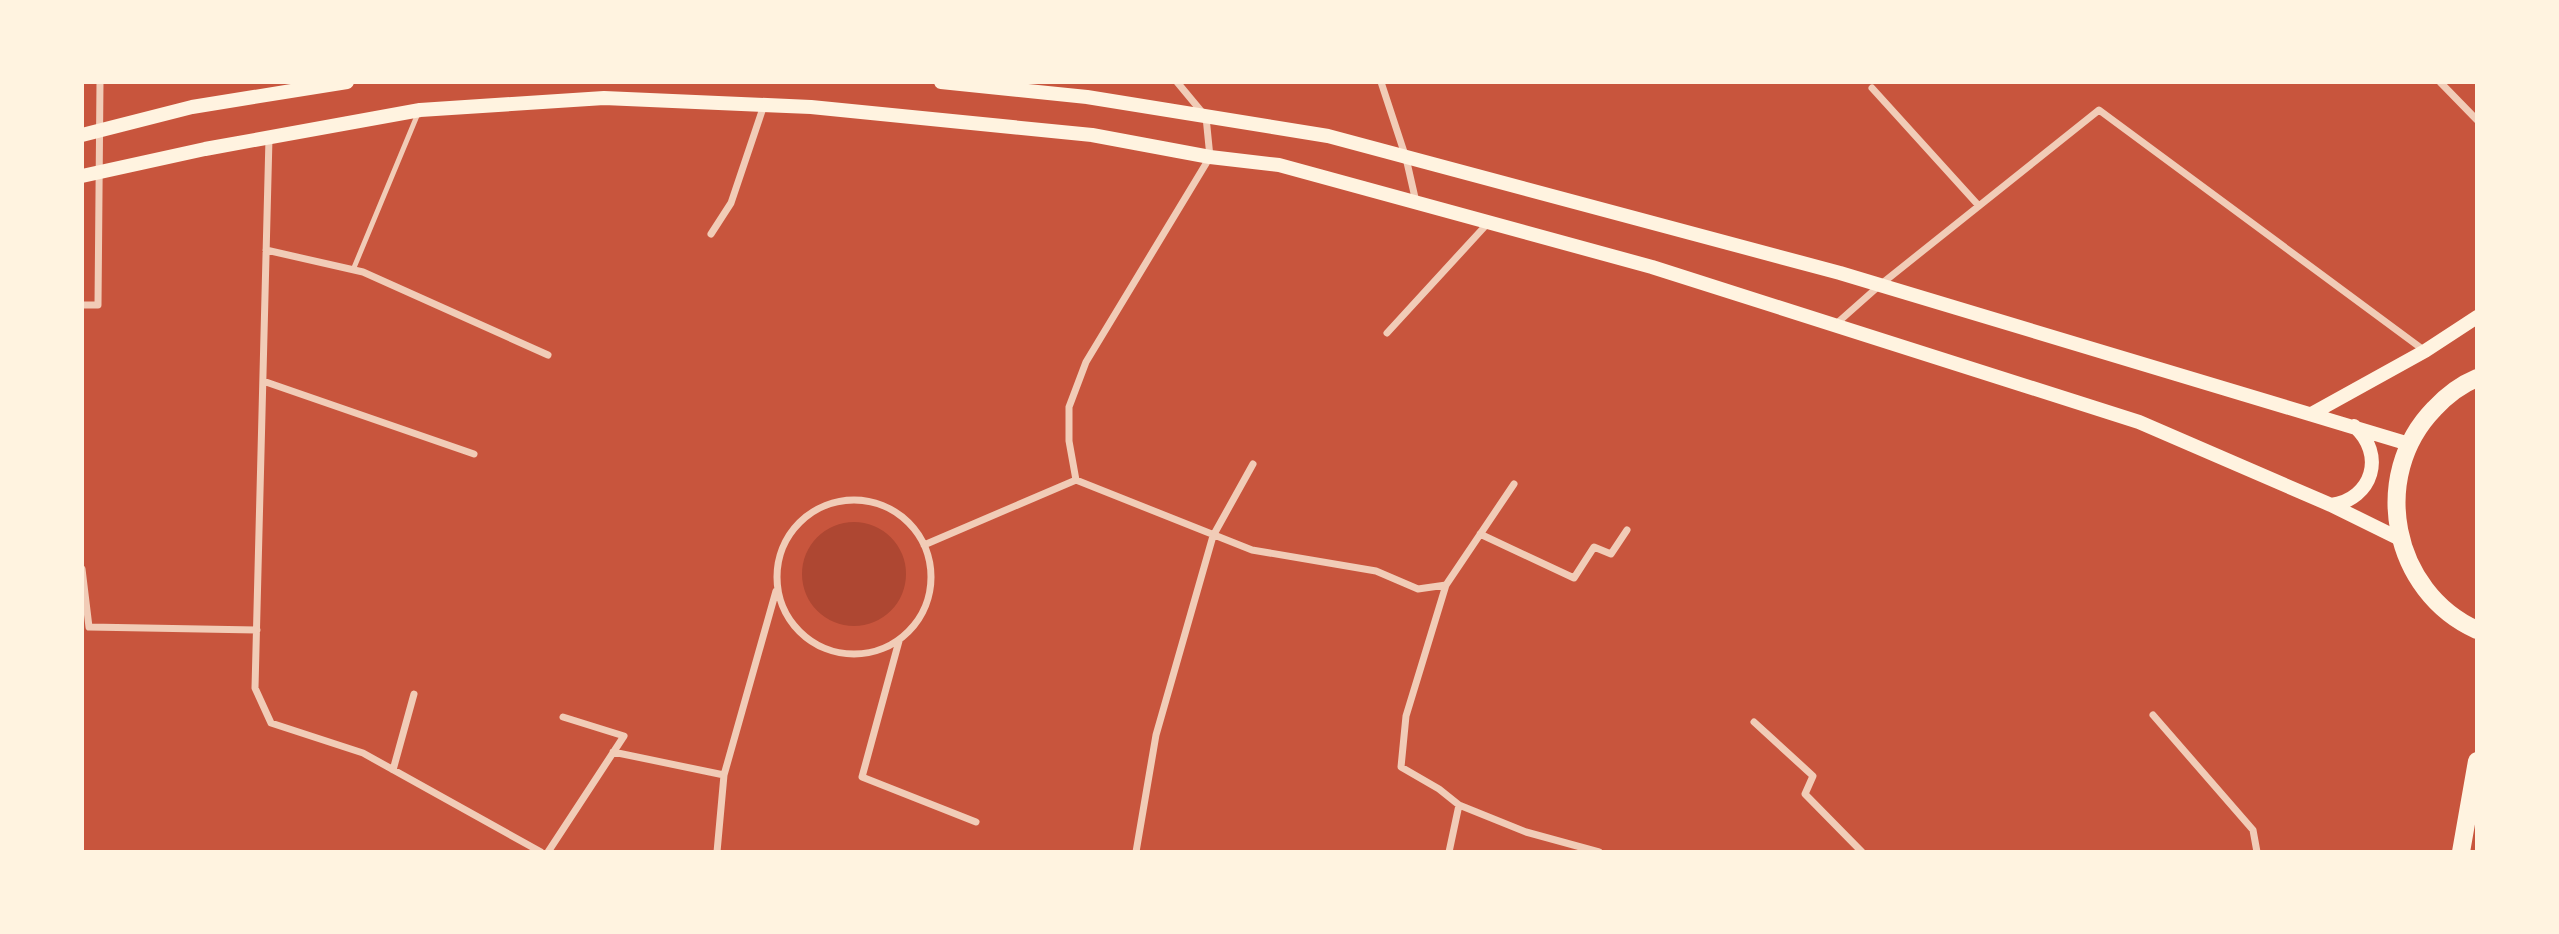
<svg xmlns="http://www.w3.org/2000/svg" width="2559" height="934" viewBox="0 0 2559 934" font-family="Merriweather,serif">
<rect width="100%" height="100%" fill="#c8553d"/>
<path fill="#ae4732" d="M802 574a52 52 0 1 1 104 0a52 52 0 1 1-104 0Z"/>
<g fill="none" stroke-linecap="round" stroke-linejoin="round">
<path stroke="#f1ccb7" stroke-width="5" d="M353,270l66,-159"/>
<path stroke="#f1ccb7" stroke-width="7" d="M1381,82l25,76 10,44
M2440,82l37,38
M1872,88l107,118
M269,138l-14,550 16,35 92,30 178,99
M711,234l20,-31 33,-98
M266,250l97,22 185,83
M82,305h16l2,-223
M1836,324l44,-39 219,-175 326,241
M1387,333l101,-110
M263,381l211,73
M1076,480l176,70 124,21 42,18 28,-4
M1514,484l-68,101 -40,131 -5,51 38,22 20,16 67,27 73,20
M777 577a77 77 0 1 1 154 0a77 77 0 1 1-154 0Z
M1480,534l94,44 20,-31 17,7 16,-24
M924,545l152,-65 -7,-39v-34l17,-45 124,-205 -4,-40 -29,-35
M82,569l7,58
M89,627l168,3
M899,641l-37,136 114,45
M2153,715l100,115 4,22
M1754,722l59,54 -8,18 57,58
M613,752l111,23
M393,770l21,-76
M548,852l76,-116 -61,-19
M717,852l7,-77 52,-184
M1136,852l20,-117 57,-199 40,-72
M1449,852l10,-47"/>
<path stroke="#fff3e0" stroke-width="14" d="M941,82l146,15 241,39 512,137 569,171
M82,135l110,-28 155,-25
M82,176l123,-27 215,-39 184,-12 207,9 281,28 118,22 69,8 373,102 487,155 192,83 69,34
M2313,413l112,-62 52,-34
M2331,505c42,-6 55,-51 23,-79"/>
<path stroke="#fff3e0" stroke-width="18" d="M2477,378c-17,7 -31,18 -43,31 -65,67 -42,183 43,221
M2461,852l16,-91"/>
</g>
<rect width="2559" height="934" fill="none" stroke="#fff3e0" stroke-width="168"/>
</svg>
